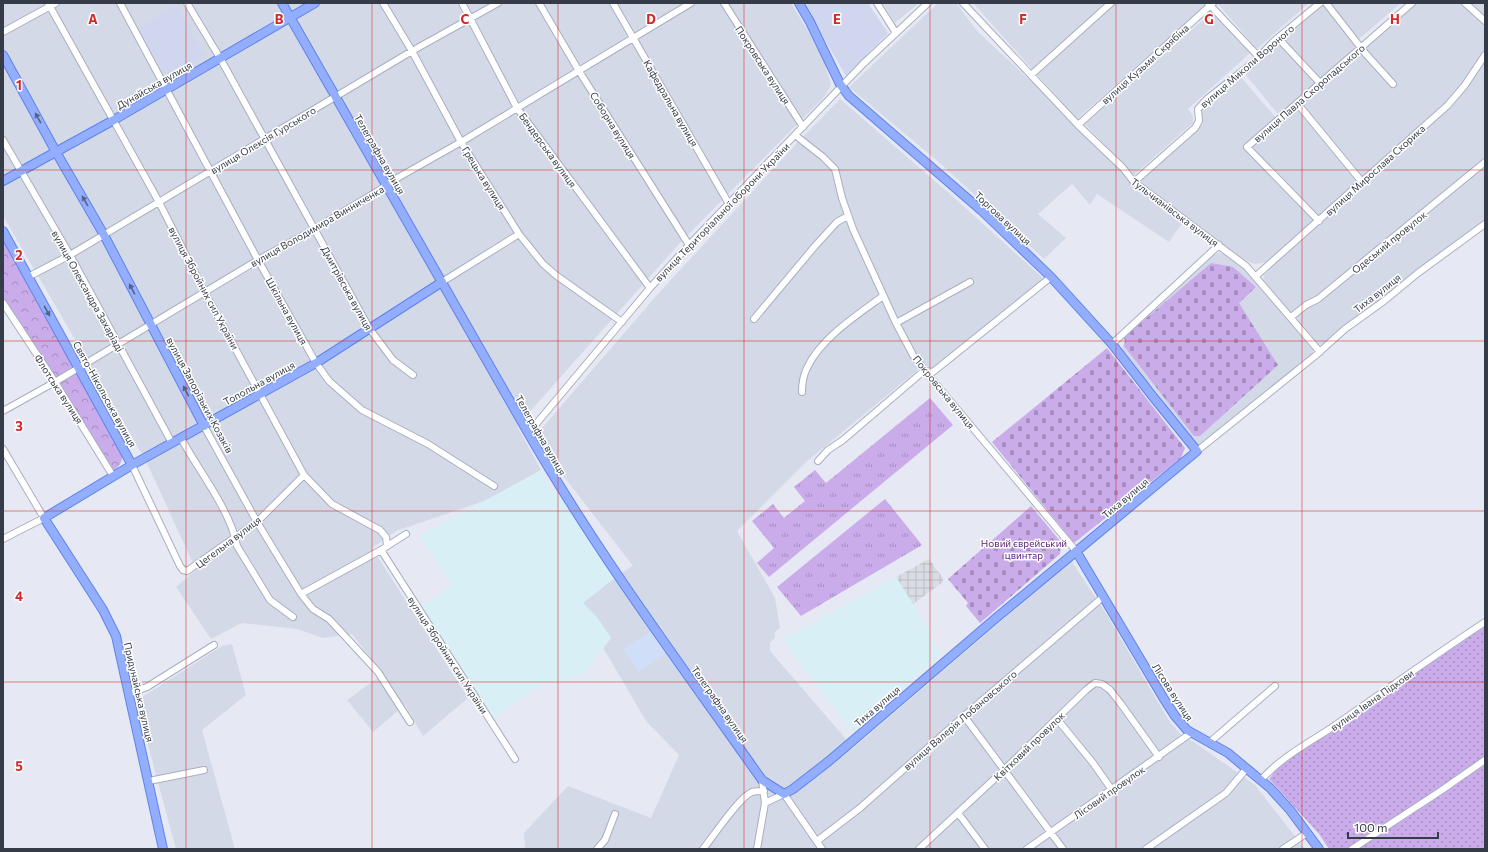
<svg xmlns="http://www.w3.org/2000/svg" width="1488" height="852" viewBox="0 0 1488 852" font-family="Commissioner,sans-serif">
<defs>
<pattern id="industrial-grid" width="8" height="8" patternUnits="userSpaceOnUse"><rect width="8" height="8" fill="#d8dce3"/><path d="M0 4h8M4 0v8" fill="none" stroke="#babec4"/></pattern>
<pattern id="grass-tufts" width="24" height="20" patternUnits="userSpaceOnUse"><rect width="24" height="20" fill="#cbacea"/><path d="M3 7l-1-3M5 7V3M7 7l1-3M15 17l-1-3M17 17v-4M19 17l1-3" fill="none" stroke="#a68dbf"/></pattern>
<pattern id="cemetery-stones" width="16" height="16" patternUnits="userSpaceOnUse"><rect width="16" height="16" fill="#cbacea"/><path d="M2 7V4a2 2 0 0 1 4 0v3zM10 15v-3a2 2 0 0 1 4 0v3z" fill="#a68dbf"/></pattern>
<pattern id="park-crowns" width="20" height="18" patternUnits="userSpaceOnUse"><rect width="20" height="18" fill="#cbacea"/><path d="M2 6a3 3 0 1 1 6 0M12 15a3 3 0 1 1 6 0" fill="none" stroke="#a68dbf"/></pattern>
<pattern id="garden-dots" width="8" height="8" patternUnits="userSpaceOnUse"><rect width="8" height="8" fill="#cbacea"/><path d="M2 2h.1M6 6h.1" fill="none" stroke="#a68dbf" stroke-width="1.8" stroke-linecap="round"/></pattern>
</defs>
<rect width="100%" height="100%" fill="#e6e9f4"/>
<path fill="#d4d9e8" d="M3,3h788l32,53 8,29 -7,12 -145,147 -162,182 24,44 -54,30 -91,31 -24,17 96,150 -45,38 -18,-31 -32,27 -26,-32 36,-26 -31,-40 -29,4 -26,-9 -55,-6 -31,16 -35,-52 20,-17 -50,-109 -143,-245z
M883,3h36l-24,20z
M938,3h18l22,29 162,150 1,-2 62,-56v-3l-3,-6 2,-9 38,-30 36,42 -33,30 3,3 2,-1 66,69v1l-46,42 -13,2 -12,-5 -90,-66 30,29 -14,20 -72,-48 -7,11 -18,-21 -34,30 28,24 -22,21 -103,-95 -92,-77z
M973,3h235l-131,116z
M1217,3h92l-52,46z
M1329,3h72l-42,36z
M1415,3h46l24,21v26l-18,28 -17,21 -86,77 -3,1 -60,-74 59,-51 2,1 4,-3 1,-4z
M1469,3h16v14z
M1322,4l35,42 -36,32 -2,1 -36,-41z
M1212,12l38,41 -62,56 5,7v7l-59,52 -49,-51z
M1278,42l38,41 -37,32 -34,-41 31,-31z
M1485,60v100l-168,137 -26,17 -28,-33 1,-6 20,-20 165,-148 18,-21z
M840,99l111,96 93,84 -110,90h-4l-5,-5 -120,99 -68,68 38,67 5,30 -5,4v6l-5,4v9l75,87 7,11 149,-128 71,-59 35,53 61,104 13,16 13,7 61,43 50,64h-780l-1,-16 44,-47 83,32 28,-63 -33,-34 -69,-118 35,-25 21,-12 -88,-114 -9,-17 121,-140 141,-153z
M1296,108l61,72v2l-38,34 -68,-69z
M1485,165v57l-141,105 -20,17 -7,1 -23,-28z
M1219,253l7,1 27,22 61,73v1l-2,4 -110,91 -4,1 -33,-40 -1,-4 -13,-18 -5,-2 -23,-29 -1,-4 3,-9 -2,-3 90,-82z
M232,644l14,51 -44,35 33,119h-59l-40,-148 86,-55z"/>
<path fill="#d0dff7" d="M657,627l14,23 -33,22 -15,-23z"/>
<path fill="url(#industrial-grid)" d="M929,559l14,19v4l-30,22 -17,-27z"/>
<path fill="#cfd6ee" d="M810,3h58l20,30 -42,43 -41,-70z
M176,5l29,51 -37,22 -30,-49z"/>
<path fill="#d8f0f5" d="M540,471l9,14 -1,1 3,4 1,-1 6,8 2,-1 55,82 -32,25 14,14 14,21 -28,37 -41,9 -47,34 -74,-111 31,-21 -33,-50z
M896,577l34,54 -1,5 12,18 -88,78 -58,-74 -12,-19z"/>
<path fill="url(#grass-tufts)" d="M930,398l23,27 -184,152 -12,-14 17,-15 -22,-27 21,-17 11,14 21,-17 -11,-14 21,-17 11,13z
M885,499l37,46 -121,71 -24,-29z"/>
<path fill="url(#cemetery-stones)" d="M1211,263l22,4 23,20 -17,16 39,62 -78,71h-6l-70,-90 1,-6 -2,-2z
M1107,348l78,100 -4,10 -107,85 -82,-101z
M1031,506l30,36 -1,12 -80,69 -14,-17 2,-3 -20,-24z"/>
<path fill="url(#park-crowns)" d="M3,239l119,212c1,10 -1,14 -9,20l-110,-172z"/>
<path fill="url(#garden-dots)" d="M1485,626v223h-156l-10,-15 -50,-55 9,-12z"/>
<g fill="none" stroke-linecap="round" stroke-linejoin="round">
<g stroke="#a8afc0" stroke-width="8">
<path id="minor" d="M48,3l111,199 46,91 99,182 28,29 48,26 6,7 1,9
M120,3l138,257 58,103 13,18 33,29 66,34 66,42
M187,3l33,55 149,270 24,32 20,15
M383,3l29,48 49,91 58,92 24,30 14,12 65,46
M462,3l55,105 133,180
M539,3l40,68 110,174
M613,3l116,201
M724,3l79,124
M877,3l19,30
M963,3l115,122 45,43 11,14 112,84 74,86
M1208,3l51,54
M1326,3l39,50 28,31
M1465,3l20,18
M3,32l53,-29
M1278,38l42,45
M1031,75l80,-72
M1297,103l65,79
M1078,125l135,-122
M795,135l28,22 12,12 7,29 11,31 43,94 17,32 12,16 151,180
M3,140l67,115 102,188
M1134,182l61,-54 4,-7 -1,-12 9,-10 47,-37 20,-21 46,-38
M1319,221l-72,-74 165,-144
M1256,276l192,-171 17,-20 20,-30
M28,277l42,-22 342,-204 86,-48
M442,282l77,-48
M3,303l52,79 58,94
M1291,317l15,-12 12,-6 167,-137
M754,319l61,-73 22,-24 11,-6
M896,323l74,-41
M1112,344l107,-99
M802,392c0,-8 1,-16 5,-24 14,-30 50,-53 76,-72
M3,411l52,-29 203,-122 57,-31 63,-38 14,-10 69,-39 230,-139
M204,426l53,96 44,72 12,15 16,10 49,53 32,50
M527,431l9,-7 114,-136 39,-43 174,-181 65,-61
M181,438c17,32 50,73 56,108l33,54 23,17
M3,449l41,69 -41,21
M1197,451l118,-95 30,-27 39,-28 34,-28 67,-49
M818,461l10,-11 15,-10 76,-65 6,-4 8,1 118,-95
M132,465l48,101 3,4 4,1 70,-49 47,-47
M381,550l134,209
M301,594l80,-44 25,-16
M129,694l18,-7 67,-42
M964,716l99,133
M1057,719l36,44 19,27
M1210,742l65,-56
M1261,780c21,-24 50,-38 76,-56 49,-34 98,-69 148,-102
M149,781l55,-11
M765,803l19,-9 38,55
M958,813l27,36
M817,841l43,-33 104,-92 139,-119
M597,849l8,-9 10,-26
M703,849c10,-12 36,-52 49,-57 4,-1 8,-1 12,-1
M757,849l8,-46 -3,-23
M919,849l85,-79 82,-80 9,-7 7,1 8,6 11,14 38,53
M1027,849l164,-116
M1146,849l80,-56 21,-25
M1283,849l24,-16
M1352,849l87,-57 46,-32"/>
</g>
<g stroke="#5e83e9" stroke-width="10">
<path id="major" d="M282,3l245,428c70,122 154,234 235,349l22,14 9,-5 36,-28 167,-143 201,-167 -43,-53 -42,-54 -61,-67 -69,-66 -133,-115 -9,-12 -30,-62 -11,-19
M3,55l53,97 48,83 100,191
M3,181l109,-60 203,-118
M3,231l129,234
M1076,551l88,148 11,17 12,14 41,23 42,35 20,22 29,39
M163,849l-47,-213 -13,-26 -59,-92 88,-53 184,-102 126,-81"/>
</g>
<use href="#minor" stroke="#fff" stroke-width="6"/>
<use href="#major" stroke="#93aeff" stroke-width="8"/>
</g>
<defs><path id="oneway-solid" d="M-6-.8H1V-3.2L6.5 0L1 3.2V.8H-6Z"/></defs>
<g fill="#566387">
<use href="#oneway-solid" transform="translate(38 118) rotate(-119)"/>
<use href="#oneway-solid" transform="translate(85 201) rotate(-120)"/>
<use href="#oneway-solid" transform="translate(132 289) rotate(-118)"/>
<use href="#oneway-solid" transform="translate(47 311) rotate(61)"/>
<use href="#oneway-solid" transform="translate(186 391) rotate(-118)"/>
</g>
<path fill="none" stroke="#d62828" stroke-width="1" stroke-opacity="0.55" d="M186,3v846M372,3v846M558,3v846M744,3v846M930,3v846M1116,3v846M1302,3v846M3,170h1482M3,341h1482M3,511h1482M3,682h1482"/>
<g text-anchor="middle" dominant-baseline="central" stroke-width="3" stroke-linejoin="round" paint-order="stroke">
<g font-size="10" fill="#353b47" stroke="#fff">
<text transform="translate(1145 64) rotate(-42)">вулиця Кузьми Скрябіна</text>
<text transform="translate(763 65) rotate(57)">Покровська вулиця</text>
<text transform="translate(1247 66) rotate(-41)">вулиця Миколи Вороного</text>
<text transform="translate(154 85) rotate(-30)">Дунайська вулиця</text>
<text transform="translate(1309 93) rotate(-41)">вулиця Павла Скоропадського</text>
<text transform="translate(671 103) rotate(60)">Кафедральна вулиця</text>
<text transform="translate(613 125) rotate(58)">Соборна вулиця</text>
<text transform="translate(263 140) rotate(-31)">вулиця Олексія Гурського</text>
<text transform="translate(548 150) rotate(54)">Бендерська вулиця</text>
<text transform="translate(380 154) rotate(60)">Телеграфна вулиця</text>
<text transform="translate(1375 170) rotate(-42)">вулиця Мирослава Скорика</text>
<text transform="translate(484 178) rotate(58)">Грецька вулиця</text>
<text transform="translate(722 212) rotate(-46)">вулиця Територіальної оборони України</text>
<text transform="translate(1175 212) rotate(37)">Тульчианівська вулиця</text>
<text transform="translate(1003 218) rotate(43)">Торгова вулиця</text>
<text transform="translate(317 226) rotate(-30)">вулиця Володимира Винниченка</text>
<text transform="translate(1389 242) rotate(-39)">Одеський провулок</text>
<text transform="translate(204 288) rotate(62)">вулиця Збройних сил України</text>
<text transform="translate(347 288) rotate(61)">Дмитрівська вулиця</text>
<text transform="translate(88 291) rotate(61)">вулиця Олександра Захаріаді</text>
<text transform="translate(1377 293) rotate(-38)">Тиха вулиця</text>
<text transform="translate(287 311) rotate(61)">Шкільна вулиця</text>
<text transform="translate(259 383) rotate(-29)">Топольна вулиця</text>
<text transform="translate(59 389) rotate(57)">Флотська вулиця</text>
<text transform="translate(944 392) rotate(51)">Покровська вулиця</text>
<text transform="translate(105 394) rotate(61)">Свято-Нікольська вулиця</text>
<text transform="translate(200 395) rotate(62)">вулиця Запорізьких Козаків</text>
<text transform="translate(541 435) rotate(60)">Телеграфна вулиця</text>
<text transform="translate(1125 498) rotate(-40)">Тиха вулиця</text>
<text transform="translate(228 542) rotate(-37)">Цегельна вулиця</text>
<text transform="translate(448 655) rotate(57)">вулиця Збройних сил України</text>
<text transform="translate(139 692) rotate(77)">Придунайська вулиця</text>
<text transform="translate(1173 692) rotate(57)">Лісова вулиця</text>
<text transform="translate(1372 700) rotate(-35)">вулиця Івана Підкови</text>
<text transform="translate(720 704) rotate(55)">Телеграфна вулиця</text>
<text transform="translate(877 706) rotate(-41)">Тиха вулиця</text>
<text transform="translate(960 720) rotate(-41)">вулиця Валерія Лобановського</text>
<text transform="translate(1029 746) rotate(-44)">Квітковий провулок</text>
<text transform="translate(1109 792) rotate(-35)">Лісовий провулок</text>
</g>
<g font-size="10" fill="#5e257b" stroke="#fff">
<text x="1024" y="543">Новий єврейський<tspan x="1024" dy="12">цвинтар</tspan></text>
</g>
</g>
<g font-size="13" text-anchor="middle" font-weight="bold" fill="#d62828" stroke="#fff" stroke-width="3" stroke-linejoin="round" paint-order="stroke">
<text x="93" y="24">A</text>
<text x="279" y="24">B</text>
<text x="465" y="24">C</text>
<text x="651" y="24">D</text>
<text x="837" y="24">E</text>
<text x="1023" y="24">F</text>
<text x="1209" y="24">G</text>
<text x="1395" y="24">H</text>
<text x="19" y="90">1</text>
<text x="19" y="260">2</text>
<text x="19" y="431">3</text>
<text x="19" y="601">4</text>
<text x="19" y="771">5</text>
</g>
<rect width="1488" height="852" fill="none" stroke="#353b47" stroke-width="8"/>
<path d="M1348 832v6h90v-6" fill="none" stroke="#353b47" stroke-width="2"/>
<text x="1354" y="832" font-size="12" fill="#353b47" stroke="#ffffff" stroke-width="3" paint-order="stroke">100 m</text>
</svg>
